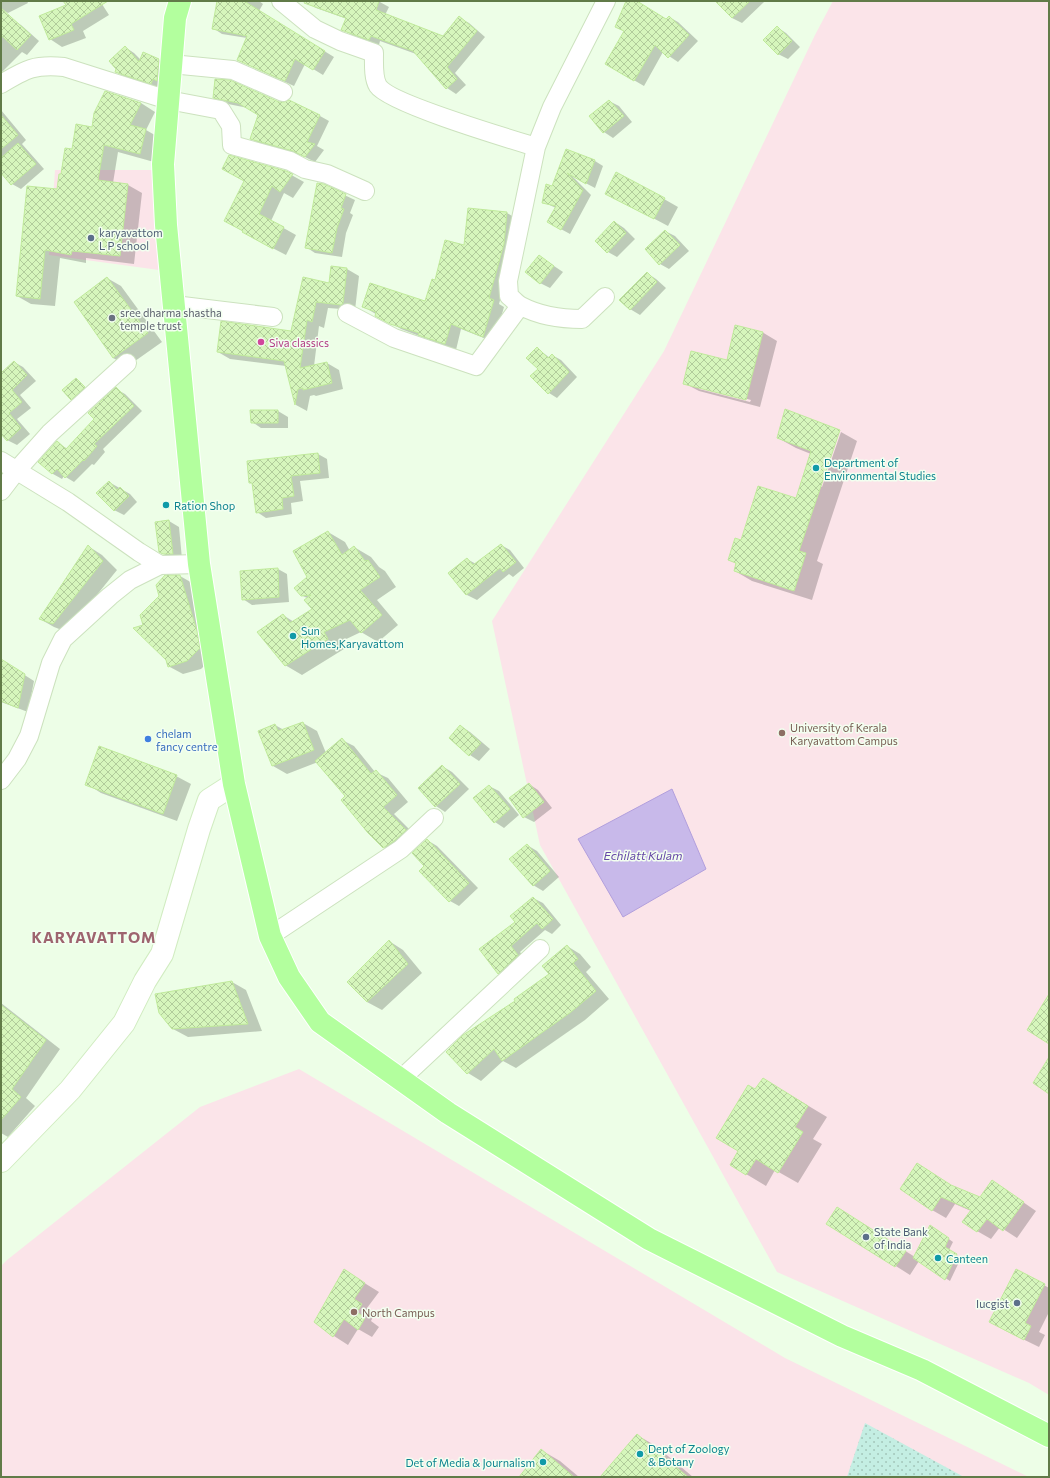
<svg xmlns="http://www.w3.org/2000/svg" width="1050" height="1478" viewBox="0 0 1050 1478" font-family="Commissioner,sans-serif">
<defs>
<pattern id="garden-dots" width="8" height="8" patternUnits="userSpaceOnUse"><rect width="8" height="8" fill="#c4eee3"/><path d="M2 2h.1M6 6h.1" fill="none" stroke="#a3c6ba" stroke-width="1.8" stroke-linecap="round"/></pattern>
<pattern id="building-cross-hatch" width="8" height="8" patternUnits="userSpaceOnUse"><rect width="8" height="8" fill="#d6f6bc"/><path d="M0 0l8 8M0 8l8-8" fill="none" stroke="#b1cc9b"/></pattern>
</defs>
<rect width="100%" height="100%" fill="#edfee7"/>
<path fill="#fbe4e9" d="M833,1h216v1394l-20,-12 -252,-111 -237,-427 -48,-224 172,-270 151,-316z
M55,170h97l7,100 -110,-15z
M299,1069l486,289 244,119h-1028v-211l6,-6 193,-153z"/>
<path fill="url(#garden-dots)" d="M865,1423l99,54h-117z"/>
<path fill="#c8b9ea" stroke="#b29fdd" d="M672,789l34,80 -83,48 -45,-78z"/>
<path fill="#0003" fill-rule="evenodd" d="M1,1h26l1,2 -20,10 -7,-4z
M65,1h35l9,14 -26,16 3,7 -24,9 -12,-8 18,-33z
M221,1h38l4,3 -4,7 75,46 -11,18 -18,-11 -11,22 -46,-21 -9,-5 8,-22 -25,-4 -9,-6z
M307,1h71l11,6 -4,8 58,22 17,-19 9,5 16,14 -30,36 11,12 -10,9 -9,-6 -31,-34 -36,-13 -1,4 -27,-10 -10,-6 5,-10 -31,-11 -9,-5z
M627,1h9l30,19 3,-3 9,5 20,19 -20,21 -15,-10 -19,34 -38,-22 19,-33z
M723,1h40l1,1 -22,21 -10,-5z
M12,19l9,6 18,16 -12,14 -5,-3 -21,21v-42z
M777,27l9,6 14,14 -12,12 -10,-5z
M125,47l9,6 7,7h18l9,6 -7,22 -36,-11 -9,-5z
M106,92l35,11 14,9 -9,18 14,8 -6,24 -36,-10 -5,31 15,2 14,8 -8,71 -48,-6v5l-26,-5 -5,48 -24,-2 -14,-8 56,-146 19,-22z
M214,97l64,6 11,-1 31,14 9,5 -12,25 7,4 -9,12 -12,-6 -42,-12 -10,-5 8,-24 -11,-7 -25,-5z
M609,101l10,5 13,16 -19,16 -9,-6 -13,-16z
M1,110l25,30 -4,4 22,25 -23,20 -9,-5 -9,-10 -2,1z
M566,150l29,11 8,5 -8,22 -23,-12 19,19 -21,39 -22,-12 8,-14 -13,-6 10,-15z
M286,172l18,10 -11,16 -9,-5 -13,28 25,14 -10,20 -31,-16 -30,-19z
M323,185l32,15 -5,13 3,2 -7,18 -4,24 -27,-4 -9,-6z
M664,199l14,8 -10,19 -47,-25z
M507,213l10,6 -3,31 -15,54 5,3 -10,35 -33,-13 -5,21 -55,-21 -37,-22 62,-5 9,-21 30,-35z
M615,222l9,6 11,11 -18,18 -9,-5z
M665,231l10,5 14,15 -20,18 -9,-5z
M539,256l24,16 -13,16 -10,-5z
M347,269l12,7 -4,34 -27,-2 -4,20 -5,-2 -5,40 13,-3 12,7 4,19 -27,7 -2,-1 -4,1 -3,15 -11,-6 -10,-39 -56,-7 -12,-7 74,-20 38,-48z
M647,273l9,6 10,9 -26,27 -10,-6z
M107,278l14,8 41,56 -34,24 -15,-8z
M762,332l15,9 -17,66 -61,-16 -15,-8 43,-22zM699,386l52,14 -1,2 -51,-13z
M537,348l13,10 2,-3 9,5 16,17 -20,21 -8,-5 -10,-24z
M14,362l9,5 13,14 -16,14 11,13 -14,11 13,15 -13,11 -10,-5 -6,-7v-59z
M76,379l12,11 -12,11 -4,-2z
M116,389l9,5 17,17 -39,38 2,3 -11,13 -2,-1 -18,18 -10,-6 -2,3 -9,-5 -14,-12 18,-19 11,6 27,-30z
M251,411h27l10,6v11h-27l-9,-6z
M839,431l-19,55 2,1 19,-55 16,9 -40,120 6,3 -11,36 -60,-19 -17,-10 2,-7 -8,-4 13,-19 55,-42 14,-45 -15,-6 -18,-10z
M318,454l9,5 2,19 -29,3 3,20 -12,2 1,11 -26,4 -9,-6 -4,-28 -3,-2z
M109,482l21,12 7,8 -13,13 -10,-5z
M169,521l10,6 3,32h-9l-13,-7z
M328,532l17,10 5,9 4,-4 17,10 8,10 6,4 11,16 -19,13 21,25 -20,17 -17,-10 -21,10 4,7 -42,26 -17,-10 -2,-50 11,7 20,-12 -7,-12 -6,-3z
M501,545l9,5 14,18 -11,9 -4,-3 -32,26 -10,-5 -17,-22 17,-14 9,5z
M88,546l14,9 15,15 -50,62 -13,-5 -14,-8z
M278,569l9,5 2,28 -37,3 -9,-6z
M180,576l14,8 20,72 -13,13 -18,5 -15,-8 -1,-6z
M1,660l33,21 -6,31 -27,-10z
M303,723l14,8 9,22 16,-13 12,6 21,26 13,6 20,24 -14,12 23,23 -21,17 -12,-7 -38,-51 -28,-34 -31,12 -14,-8 -14,-35 16,-6 9,5z
M461,726l9,6 20,17 -11,12 -9,-6 -20,-17z
M442,766l10,6 17,17 -24,23 -9,-6 -17,-18z
M176,776l15,8 -14,37 -76,-28 -14,-9z
M529,784l9,6 14,18 -18,14 -10,-5z
M489,786l10,5 20,24 -15,13 -9,-6z
M427,840l10,6 41,42 -19,18 -9,-5 -24,-35z
M527,845l10,6 22,26 -16,14 -10,-6z
M533,898l10,5 18,22 -9,9 -7,-4 -25,22 7,9 -19,17 -9,-5 17,-51z
M389,941l14,9 19,23 -40,37 -15,-8z
M567,946l13,8 11,13 -5,5 23,27 -24,21 -69,48 -13,-7 -22,20 -13,-8 -21,-21 69,-51 34,-27z
M232,982l14,8 16,41 -74,6 -15,-8z
M1,1003l59,46 -34,49 9,8 -27,31 -7,-4z
M756,1090h26l45,27 -14,22 9,5 -24,39 -23,-13 -9,16 -35,-21 8,-14z
M918,1164l37,24 25,10 12,-17 44,30 -19,27 -17,-11 -9,12 -14,-8 -6,-20 -16,-7 -9,14 -14,-8z
M851,1217l64,40 20,-28 18,13 -4,8 12,8 -11,23 -31,-20 -9,14 -82,-52z
M345,1271l34,21 -12,16 8,5 -4,8 8,6 -7,10 -14,-8 -10,16 -14,-9 -19,-14z
M1044,1285l5,3v24l-10,20 6,3 -6,12 -35,-17z
M637,1435l19,11 37,31h-91z
M541,1450l19,11 19,16h-53z"/>
<path fill="url(#building-cross-hatch)" stroke="#c0ea9b" d="M63,1h45l-37,23 3,6 -25,10 -10,-24 27,-11z
M217,1h27l81,50 -12,19 -18,-11 -10,22 -48,-21 10,-24 -35,-7z
M305,1h74l-3,9 67,26 16,-20 18,15 -30,36 10,12 -11,10 -33,-38 -42,-15 -2,4 -25,-9 -3,-1 5,-12 -42,-15z
M626,1h11l29,18 3,-3 20,19 -21,23 -13,-13 -21,36 -29,-17 19,-33 -9,-4z
M715,1h35l-18,17z
M1,8l30,27 -14,15 -16,-15z
M777,26l15,15 -14,14 -15,-15z
M125,46l14,16 4,-10 16,7 -2,22 -4,-2 -2,5 -36,-12 1,-3 -7,-8z
M215,79l15,1 49,22h5l5,-2 31,15 -13,27 8,2 -10,13 -12,-6 -43,-12 8,-24 -20,-12 -25,-5z
M105,91l36,12 -11,22 16,4 -6,25 -36,-9 -6,35 30,4 -8,72 -48,-5 -1,4 -26,-5 -5,49 -24,-3 11,-110 30,3 2,-15h2l4,-26 7,1 4,-25 16,3 2,-14z
M609,100l15,16 -21,17 -14,-17z
M1,115l17,20 -17,14z
M18,143l18,21 -25,21 -10,-12v-15z
M566,149l29,11 -9,24 -19,-11 16,17 -22,40 -14,-8 9,-16 -14,-3 4,-19 6,2z
M229,155l57,16 7,3 -13,18 -8,-6 -13,28 25,13 -11,22 -31,-17 1,-1 -19,-10 20,-40 -22,-12z
M616,172l49,26 -11,21 -49,-25z
M317,183l7,1 22,10 -5,14 3,1 -7,19 -5,25 -27,-5z
M468,208l39,4 -3,32 -15,54 5,2 -11,37 -32,-13 -6,20 -27,-9 1,-2 -29,-9 -15,-8 1,-4 -14,-5 8,-24 55,18 7,-22 3,1 10,-40 19,5z
M614,221l12,12 -19,20 -12,-12z
M665,230l15,15 -21,20 -14,-16z
M539,255l15,11 -14,18 -15,-12z
M331,266l16,2 -4,35 -2,2 -25,-3 -4,20 -5,-2 -7,48 27,-6 5,21 -29,7v-2l-5,1 -3,16 -11,-44 -67,-9 4,-31 70,10 12,-54 26,6z
M647,272l10,10 -27,28 -11,-10z
M107,277l41,56 -35,25 -39,-56z
M735,325l28,7 -17,68 -63,-16 8,-33 36,9z
M537,347l11,11 4,-4 17,18 -21,22 -18,-18 8,-7 -12,-11z
M14,361l13,14 -15,15 10,12 -13,11 12,15 -14,13 -6,-7v-61z
M76,378l9,9 -14,13 -9,-10z
M116,387l18,19 -40,38 3,2 -13,15 -1,-1 -18,18 -8,-9 -5,5 -14,-12 19,-21 9,8 28,-30 -6,-6z
M785,409l55,21 -41,121 7,2 -12,38 -60,-20 2,-8 -8,-3 7,-22 6,2 17,-54 38,12 15,-47 -34,-13z
M250,410h28v13h-27z
M318,453l2,20 -29,3 3,20 -12,2 1,11 -27,4 -4,-30h-3l-2,-22z
M109,481l8,9 3,-3 9,9 -15,15 -18,-18z
M169,520l4,34h-10l-4,-2 -4,-30z
M328,531l14,24 12,-9 11,15 3,-1 12,17 -20,13 22,25 -21,18 -11,-13 -26,12 4,7 -43,27 -28,-34 26,-18 7,9 22,-14 -8,-9 7,-5 -10,1 -7,-8 13,-11 -14,-26z
M501,544l15,18 -13,10 -3,-4 -34,27 -18,-22 19,-15 6,7z
M88,545l15,16 -50,63 -14,-5z
M278,568l1,29 -37,3 -2,-29z
M165,575h15l17,56 3,17 -13,13 -19,6 -2,-7 -33,-32 10,-3 -3,-10 19,-19 -3,-11z
M1,659l24,15 -7,34 -17,-7z
M303,722l11,28 -42,16 -14,-35 17,-7 3,7z
M460,725l21,18 -12,13 -20,-18z
M342,738l29,36 5,-4 21,25 -14,12 23,23 -12,11 -11,7 -15,-15 -27,-33 4,-4 -30,-35z
M99,746l78,29 -14,39 -78,-29z
M442,765l18,19 -25,23 -17,-19z
M529,783l15,19 -21,16 -14,-20z
M489,785l21,24 -16,14 -21,-25z
M427,839l42,44 -20,19 -30,-31 5,-5 -12,-13z
M527,844l23,27 -17,15 -24,-27z
M533,897l20,22 -11,10 -5,-6 -26,23 7,9 -20,19 -19,-25 36,-27 -5,-6z
M389,940l19,24 -41,38 -20,-20z
M567,945l11,14 -5,4 23,28 -25,21 -69,49 -8,-12 -27,25 -21,-22 17,-17 52,-34 -1,-2 35,-25 -7,-8z
M232,981l16,43 -76,5 -13,-16 -4,-19z
M1049,994v50l-22,-14z
M1,1005l45,35 -34,49 9,8 -20,23z
M1049,1057v37l-16,-11z
M763,1078l45,28 -13,21 8,5 -25,41 -22,-14 -10,16 -16,-10 8,-14 -22,-13 32,-53 7,4z
M917,1163l34,22 29,12 12,-17 32,22 -21,29 -16,-12 -10,13 -15,-10 9,-12 -30,-13 -9,14 -32,-22z
M837,1207l69,44 -11,16 -69,-43z
M930,1225l19,13 -4,9 12,7 -12,26 -32,-22z
M344,1269l21,14 -11,16 8,5 -5,8 8,6 -7,12 -14,-11 -11,18 -19,-15z
M1016,1269l29,15 -20,39 6,3 -7,14 -35,-18z
M637,1434l51,43h-88z
M541,1449l33,28h-55z"/>
<g fill="none" stroke-linecap="round" stroke-linejoin="round">
<g stroke="#cce2be" stroke-width="20">
<path id="minor" d="M281,1l34,28 25,12 34,12c0,10 -1,25 4,33 11,17 132,53 158,61l16,-40 54,-106
M171,64l62,6 50,22
M1,84c25,-15 34,-20 63,-17l104,33 53,10 10,16 1,19 58,16 15,8 22,5 38,17
M536,147l-28,134 1,15c4,3 8,8 12,10 19,10 40,13 61,13l23,-22
M174,305l99,12
M347,313l47,25 82,28 44,-60
M1,461l67,41 71,50 21,13 39,-1
M1,491l16,-21 33,-37 77,-70
M1,780l16,-21 12,-23 22,-73 12,-24 47,-43 20,-16 30,-15
M270,936l131,-87 33,-31
M401,1079l139,-130"/>
</g>
<g stroke="#d1ecc1" stroke-width="24">
<path id="secondary" d="M1,1161l69,-71 54,-67 21,-42 17,-27 37,-125 10,-29 25,-16"/>
</g>
<g stroke="#fff" stroke-width="24">
<path id="primary" d="M180,1l-5,17 -12,146 3,61 33,339 35,220 36,152 19,41 31,45 128,91 201,126 193,97 80,34 127,66"/>
</g>
<use href="#minor" stroke="#fff" stroke-width="18"/>
<use href="#secondary" stroke="#fff" stroke-width="22"/>
<use href="#primary" stroke="#b3ff9e" stroke-width="22"/>
</g>
<g fill="#5c6f8a" stroke="#f3fff0" stroke-width="1.5">
<circle cx="91" cy="238" r="4"/>
<circle cx="866" cy="1237" r="4"/>
<circle cx="1017" cy="1303" r="4"/>
</g>
<circle fill="#6b7280" stroke="#f3fff0" stroke-width="1.5" cx="112" cy="318" r="4"/>
<circle fill="#d1479c" stroke="#f3fff0" stroke-width="1.5" cx="261" cy="342" r="4"/>
<g fill="#0f9aa8" stroke="#f3fff0" stroke-width="1.5">
<circle cx="816" cy="468" r="4"/>
<circle cx="166" cy="505" r="4"/>
<circle cx="293" cy="636" r="4"/>
<circle cx="938" cy="1258" r="4"/>
<circle cx="640" cy="1454" r="4"/>
<circle cx="543" cy="1462" r="4"/>
</g>
<g fill="#8d6e63" stroke="#f3fff0" stroke-width="1.5">
<circle cx="782" cy="733" r="4"/>
<circle cx="354" cy="1312" r="4"/>
</g>
<circle fill="#3f7fe0" stroke="#f3fff0" stroke-width="1.5" cx="148" cy="739" r="4"/>
<g text-anchor="middle" dominant-baseline="central" stroke-width="3" stroke-linejoin="round" paint-order="stroke">
<g font-size="11" fill="#4e5e75" stroke="#f3fff0" text-anchor="start">
<text x="99" y="232">karyavattom<tspan x="99" dy="13">L P school</tspan></text>
<text x="874" y="1231">State Bank<tspan x="874" dy="13">of India</tspan></text>
<text x="1009" y="1303" text-anchor="end">Iucgist</text>
</g>
<g font-size="11" fill="#5b616d" stroke="#f3fff0" text-anchor="start">
<text x="120" y="312">sree dharma shastha<tspan x="120" dy="13">temple trust</tspan></text>
</g>
<g font-size="11" fill="#b23c85" stroke="#f3fff0" text-anchor="start">
<text x="269" y="342">Siva classics</text>
</g>
<g font-size="11" fill="#0d838f" stroke="#f3fff0" text-anchor="start">
<text x="824" y="462">Department of<tspan x="824" dy="13">Environmental Studies</tspan></text>
<text x="174" y="505">Ration Shop</text>
<text x="301" y="630">Sun<tspan x="301" dy="13">Homes,Karyavattom</tspan></text>
<text x="946" y="1258">Canteen</text>
<text x="648" y="1448">Dept of Zoology<tspan x="648" dy="13">&amp; Botany</tspan></text>
<text x="535" y="1462" text-anchor="end">Det of Media &amp; Journalism</text>
</g>
<g font-size="11" fill="#785e54" stroke="#f3fff0" text-anchor="start">
<text x="790" y="727">University of Kerala<tspan x="790" dy="13">Karyavattom Campus</tspan></text>
<text x="362" y="1312">North Campus</text>
</g>
<g font-size="11" fill="#366cbe" stroke="#f3fff0" text-anchor="start">
<text x="156" y="733">chelam<tspan x="156" dy="13">fancy centre</tspan></text>
</g>
<g font-size="12" font-style="italic" fill="#6648a7" stroke="#f3fff0">
<text x="643" y="855">Echilatt Kulam</text>
</g>
<g font-size="15" font-weight="bold" letter-spacing="1" fill="#9e646f" stroke="#f3fff0">
<text x="94" y="937">KARYAVATTOM</text>
</g>
</g>
<rect width="1050" height="1478" fill="none" stroke="#617b48" stroke-width="4"/>
</svg>
